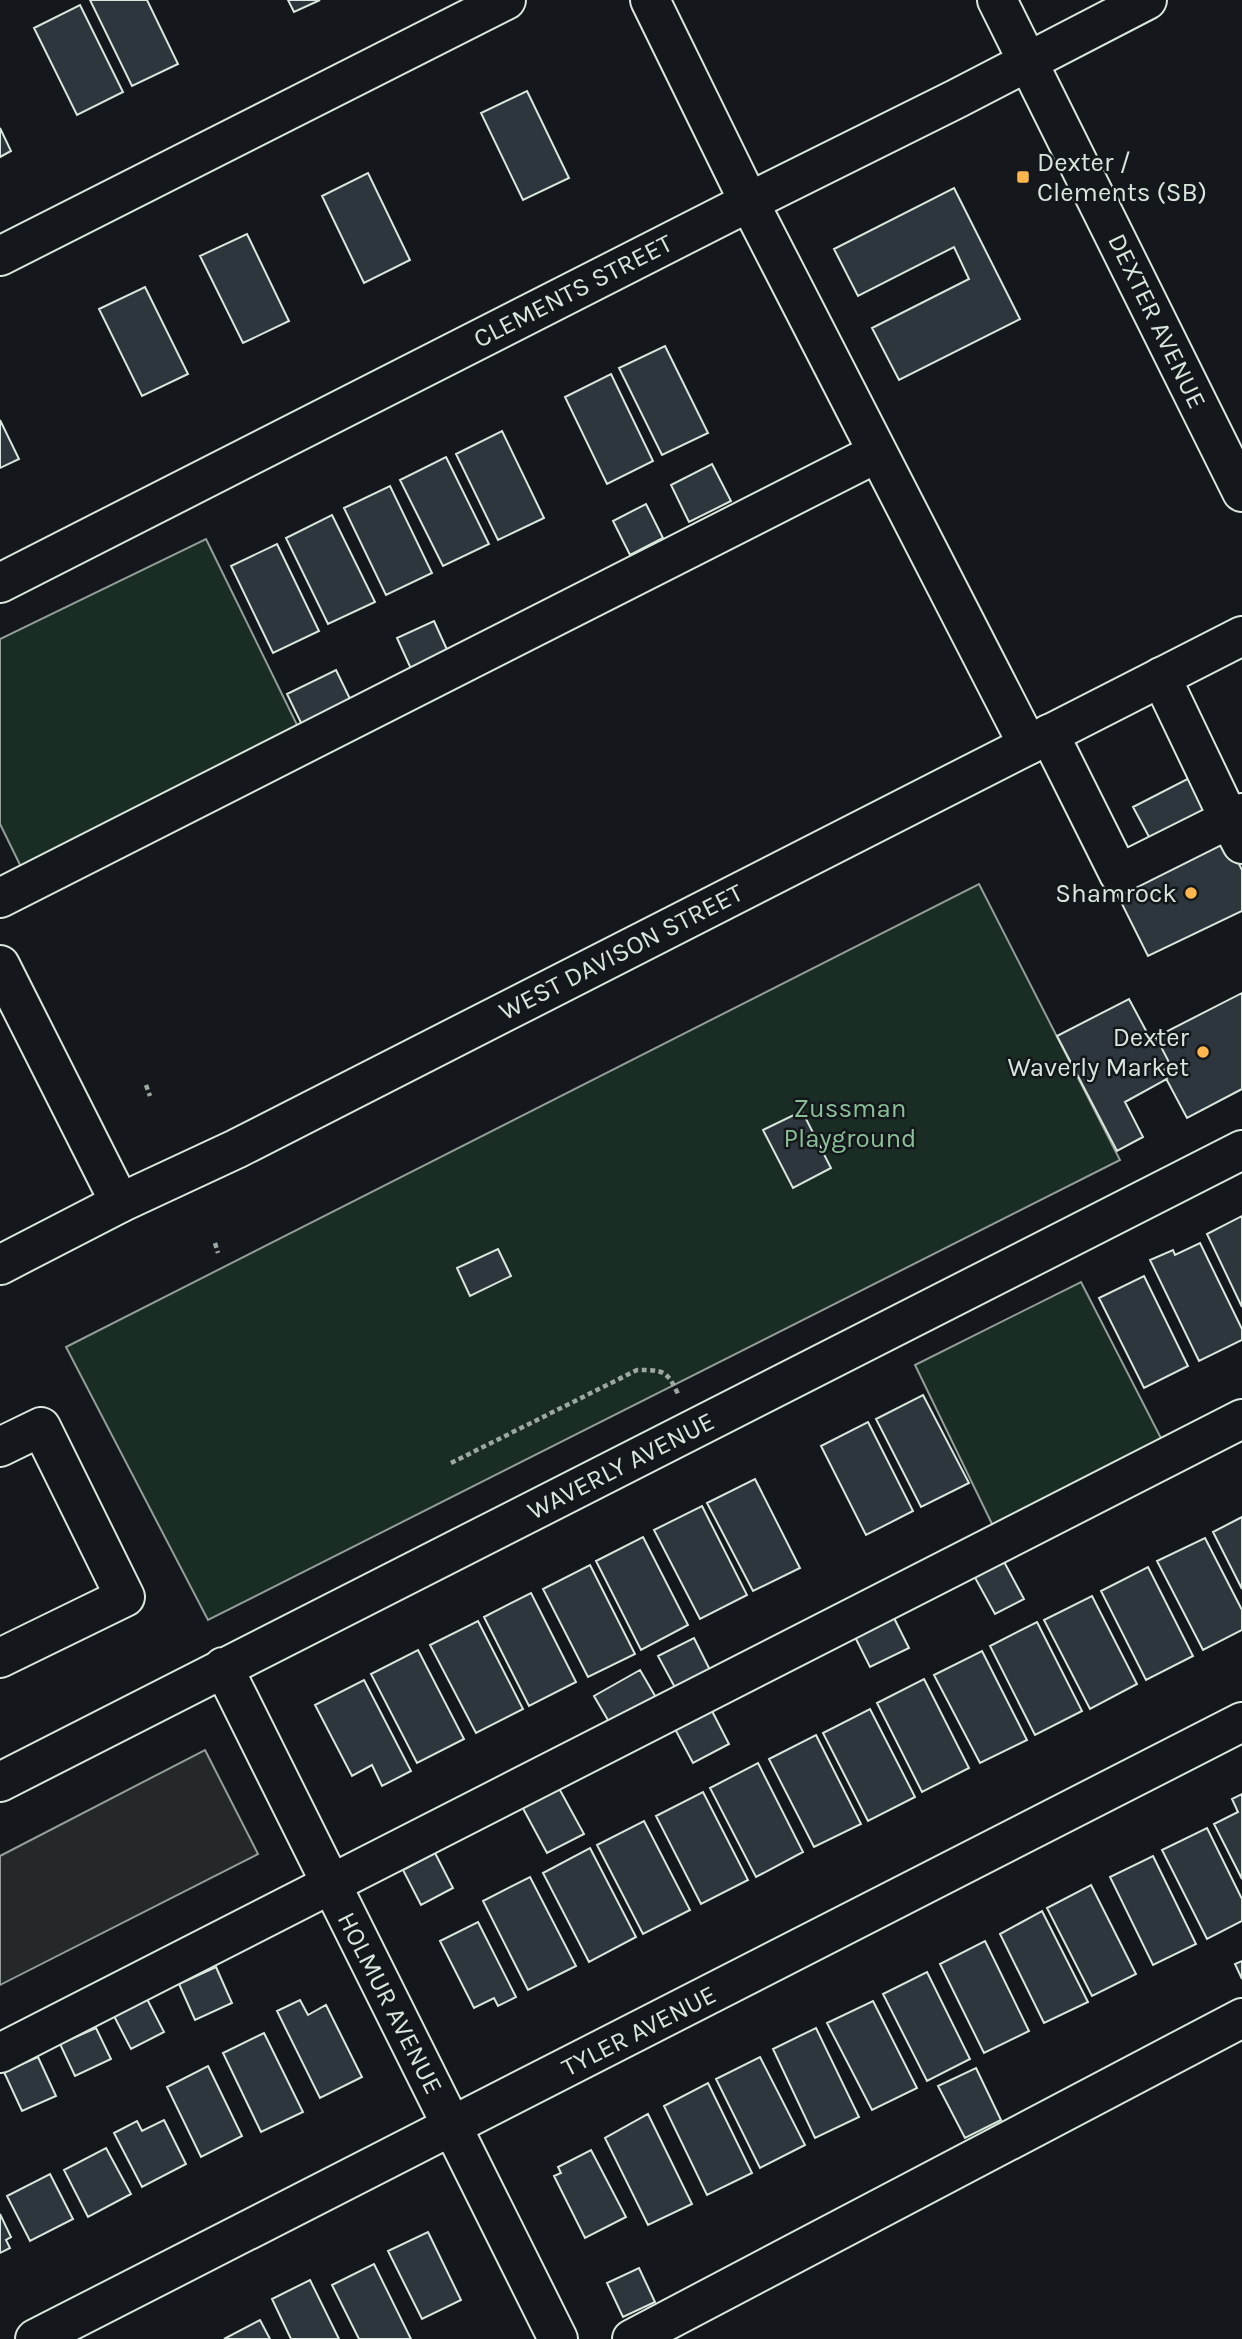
<svg xmlns="http://www.w3.org/2000/svg" width="1242" height="2339" viewBox="0 0 1242 2339" font-family="Karla,sans-serif">
<rect width="100%" height="100%" fill="#14181c"/>
<path fill="#1a2d24" stroke="#939e99" stroke-width="2" d="M206,539l96,196 -279,136 -23,-47v-185z
M979,884l141,276 -912,460 -142,-273z
M1081,1282l82,160 -170,84 -78,-161z"/>
<path fill="#24282b" stroke="#939e99" stroke-width="2" d="M205,1750l53,104 -258,131v-129z"/>
<path fill="#2c363c" stroke="#d8e6dc" stroke-width="2" d="M90,0h57l31,64 -46,22z
M288,0h32l-26,12z
M80,5l43,87 -46,23 -43,-87z
M527,91l42,87 -46,22 -42,-87z
M0,128l11,23 -11,6z
M368,173l42,87 -46,23 -42,-87z
M954,188l66,131 -121,61 -27,-52 97,-49 -15,-32 -96,49 -24,-47z
M247,234l42,87 -46,22 -43,-87z
M145,287l43,87 -46,22 -43,-87z
M665,346l43,87 -46,22 -43,-87z
M611,374l42,87 -46,23 -42,-87z
M0,420l19,39 -19,9z
M502,431l42,87 -46,22 -42,-86z
M446,457l43,87 -46,22 -43,-86z
M712,464l19,37 -42,21 -18,-37z
M390,486l42,87 -46,22 -42,-87z
M646,504l17,34 -33,17 -17,-34z
M332,515l43,87 -47,22 -42,-86z
M277,544l42,87 -46,22 -42,-87z
M434,621l15,33 -37,17 -15,-33z
M336,670l17,35 -49,24 -17,-35z
M1201,772l22,40 -68,36 -22,-41z
M1224,834l18,36v41l-94,45 -34,-68z
M1242,993v96l-55,29 -25,-47 9,-5 -15,-29z
M1129,999l22,41 5,-3 15,29 -9,5 5,8 -42,23 18,35 -26,14 -60,-115z
M802,1111l29,57 -38,20 -30,-58z
M1242,1216v91l-35,-73z
M1200,1243l42,86v11l-43,21 -49,-101 23,-10 2,5z
M498,1249l13,27 -41,20 -13,-28z
M1144,1276l44,90 -44,22 -45,-90z
M923,1395l46,88 -48,24 -45,-88z
M868,1422l45,89 -47,24 -45,-89z
M755,1479l45,89 -47,23 -46,-88z
M702,1506l45,89 -47,24 -46,-89z
M1242,1517v72l-29,-57z
M643,1537l45,88 -47,25 -45,-89z
M1205,1538l37,72v20l-39,20 -46,-89z
M1002,1558l22,41 -29,15 -22,-40z
M590,1565l45,89 -47,23 -45,-88z
M1148,1567l45,89 -47,24 -45,-89z
M531,1593l45,89 -47,24 -45,-89z
M1092,1596l45,88 -47,25 -46,-89z
M892,1614l17,34 -39,19 -17,-34z
M478,1621l45,88 -47,24 -46,-88z
M1037,1622l45,89 -47,24 -45,-89z
M694,1638l20,40 -35,17 -21,-39z
M418,1650l46,89 -47,24 -46,-89z
M982,1651l45,89 -47,23 -46,-88z
M640,1670l18,31 -46,26 -18,-31z
M924,1679l45,89 -47,24 -45,-89z
M364,1680l47,91 -29,15 -10,-21 -20,11 -37,-71z
M711,1709l18,35 -36,19 -18,-34z
M870,1709l45,88 -47,24 -45,-88z
M816,1735l45,89 -47,23 -45,-88z
M758,1763l45,89 -47,25 -46,-89z
M555,1781l29,53 -37,19 -28,-52z
M703,1792l45,88 -47,24 -45,-88z
M1242,1794v85l-28,-55 24,-12 -6,-13z
M644,1821l46,89 -47,24 -46,-89z
M1207,1828l35,71v22l-35,18 -45,-89z
M590,1848l46,89 -47,25 -46,-89z
M435,1853l18,35 -32,17 -18,-35z
M1153,1856l43,88 -43,21 -43,-88z
M530,1877l46,89 -48,24 -45,-89z
M1091,1885l45,89 -44,22 -45,-88z
M1042,1911l46,91 -44,21 -44,-89z
M478,1922l38,75 -18,9 -4,-8 -20,10 -34,-67z
M985,1941l44,90 -45,22 -44,-89z
M1242,1961v18l-7,-15z
M216,1967l16,36 -37,17 -16,-36z
M927,1972l43,87 -43,22 -44,-87z
M147,1999l17,33 -33,17 -17,-33z
M300,2000l8,15 18,-10 36,72 -42,21 -43,-87z
M873,2001l44,87 -45,22 -45,-87z
M96,2028l15,31 -36,17 -15,-32z
M816,2028l43,89 -44,21 -42,-89z
M264,2033l39,79 -42,20 -38,-79z
M38,2057l18,39 -34,15 -18,-39z
M760,2057l45,88 -45,23 -44,-89z
M208,2066l34,70 -41,21 -34,-70z
M976,2068l25,52 -36,18 -27,-52z
M708,2083l44,90 -45,22 -43,-89z
M648,2114l44,90 -44,21 -43,-87z
M164,2120l22,44 -44,23 -28,-54 23,-12 5,10z
M106,2148l25,46 -43,23 -24,-47z
M591,2150l35,67 -41,21 -31,-62 7,-3 -3,-6z
M50,2174l23,45 -43,22 -23,-45z
M0,2214l11,23 -5,3 4,8 -10,5z
M428,2232l33,68 -39,19 -34,-68z
M374,2264l37,75h-52l-27,-54z
M639,2268l16,34 -32,15 -16,-34z
M310,2280l29,59h-48l-19,-40z
M260,2320l10,19h-46z"/>
<g fill="none" stroke-linecap="round" stroke-linejoin="round">
<g stroke="#d8e6dc" stroke-width="42">
<path id="minor" d="M650,0l99,202 279,543
M997,0l245,492
M0,256l506,-256
M0,583l749,-381 207,-103 191,-99
M1161,677l68,142 13,-6
M1049,734l70,140 110,-55 13,25
M0,898l877,-445
M0,965l120,238
M0,1447l41,-20 84,170 -125,61
M223,1667l335,672
M0,1782l1242,-632
M0,2053l1242,-634
M35,2339l1207,-617
M632,2339l610,-321"/>
</g>
<g stroke="#d8e6dc" stroke-width="42">
<path id="highway" d="M0,1265l120,-62 116,-54 1006,-513"/>
</g>
<path stroke="#9da8a2" stroke-width="4.5" stroke-dasharray="5 3.5" stroke-linecap="butt" d="M146,1085l4,11
M215,1243l3,10
M451,1463l186,-93c26,0 30,0 41,24"/>
<use href="#minor" stroke="#14181c" stroke-width="38"/>
<use href="#highway" stroke="#14181c" stroke-width="38"/>
</g>
<g fill="#ffb74d" stroke="#14181c" stroke-width="2.5">
<rect x="1016" y="170" width="14" height="14" rx="3.5"/>
<circle cx="1191" cy="893" r="7"/>
<circle cx="1203" cy="1052" r="7"/>
</g>
<g text-anchor="middle" dominant-baseline="central" stroke-width="5" stroke-linejoin="round" paint-order="stroke">
<g font-size="26" fill="#d8e6dc" stroke="#14181c" text-anchor="end">
<text x="1037" y="162" text-anchor="start">Dexter /<tspan x="1037" dy="30">Clements (SB)</tspan></text>
<text x="1177" y="893">Shamrock</text>
<text x="1189" y="1037">Dexter<tspan x="1189" dy="30">Waverly Market</tspan></text>
</g>
<g font-size="26" fill="#d8e6dc" stroke="#14181c">
<text transform="translate(573 291) rotate(-27)">CLEMENTS STREET</text>
<text transform="translate(1157 321) rotate(64)">DEXTER AVENUE</text>
<text transform="translate(621 952) rotate(-27)">WEST DAVISON STREET</text>
<text transform="translate(621 1466) rotate(-27)">WAVERLY AVENUE</text>
<text transform="translate(390 2003) rotate(63)">HOLMUR AVENUE</text>
<text transform="translate(639 2031) rotate(-27)">TYLER AVENUE</text>
</g>
<g font-size="26" fill="#8ac095" stroke="#14181c">
<text x="850" y="1108">Zussman<tspan x="850" dy="30">Playground</tspan></text>
</g>
</g>
</svg>
